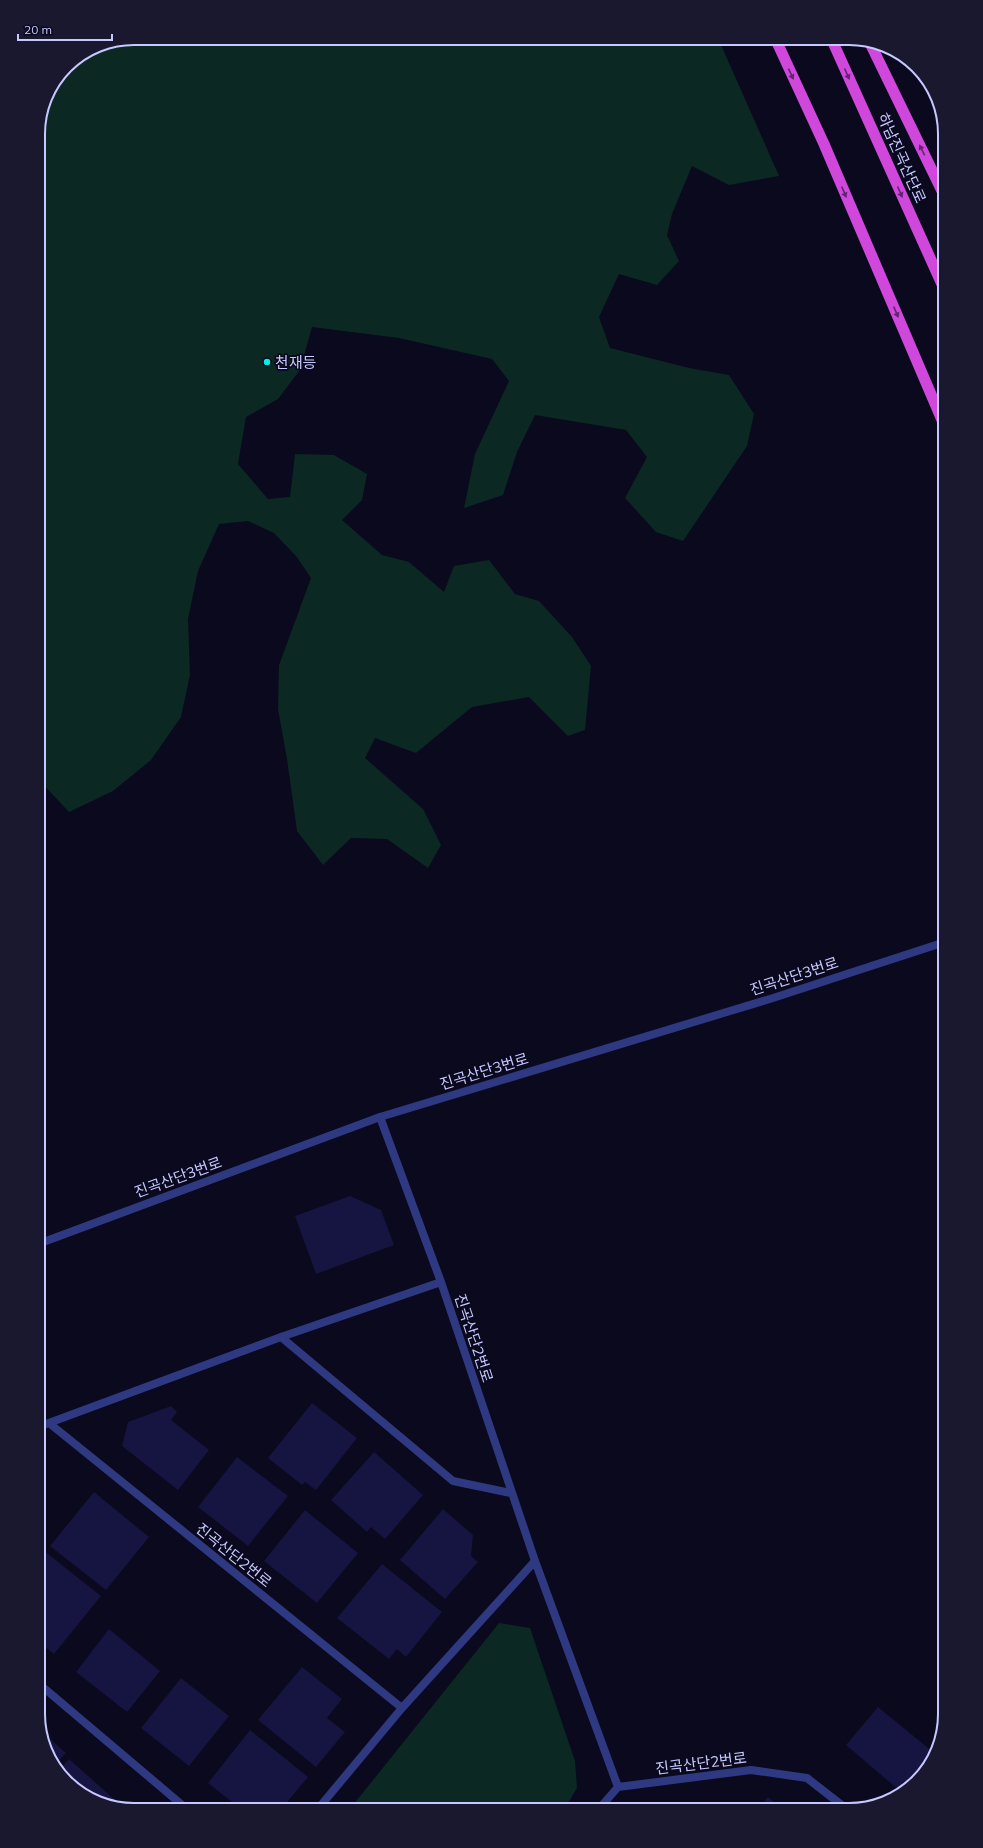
<svg xmlns="http://www.w3.org/2000/svg" width="983" height="1848" viewBox="0 0 983 1848" font-family="Mulish,'Noto Sans KR',sans-serif">
<rect width="100%" height="100%" fill="#0a091d"/>
<path fill="#0c2823" d="M134,38h584l61,138 -50,9 -37,-19 -20,48 -5,21 12,26 -22,24 -38,-11 -20,43 11,31 79,20 40,7 25,39 -7,32 -64,95 -27,-9 -31,-34 22,-41 -21,-27 -91,-15 -18,37 -14,43 -39,13 11,-54 34,-73 -17,-22 -93,-21 -87,-11 -12,43 -22,29 -32,18 -8,47 30,35 22,-2 5,-43 39,1 33,19 -5,26 -20,20 40,35 27,7 35,30 10,-26 35,-6 26,34 24,7 33,36 19,29 -6,64 -17,6 -39,-39 -57,10 -56,46 -41,-15 -10,20 58,51 18,36 -13,23 -41,-29 -36,-1 -28,27 -26,-34 -10,-72 -9,-50 1,-44 32,-87 -15,-22 -22,-23 -26,-12 -29,3 -21,47 -10,48 2,56 -9,42 -30,43 -38,31 -44,21 -31,-33v-651l7,-31 21,-31 32,-21z
M499,1623l31,5 45,133 2,27 -13,22h-215z"/>
<path fill="#161440" d="M350,1196l31,14 13,35 -78,29 -21,-58z
M312,1403l45,35 -41,52 -11,-8 -3,3 -34,-27z
M171,1406l6,6 -6,8 38,30 -31,40 -56,-44 6,-24z
M374,1452l49,43 -38,44 -14,-12 -4,5 -36,-32z
M237,1457l51,39 -40,50 -50,-39z
M94,1492l55,45 -43,53 -56,-44z
M443,1509l30,26 -2,21 7,6 -33,37 -45,-39z
M305,1510l53,43 -41,50 -53,-42z
M38,1546l63,50 -47,58 -16,-12z
M382,1564l60,48 -36,45 -9,-8 -8,10 -52,-41z
M109,1629l51,42 -33,41 -51,-40z
M302,1667l40,32 -15,19 18,14 -29,35 -58,-47z
M181,1678l48,38 -40,50 -48,-38z
M878,1707l55,45 -2,7 -17,20 -14,12 -54,-46z
M250,1730l58,47 -24,29 -7,4h-35l-34,-27z
M41,1731l25,22 -10,11 -11,-13z
M69,1759l55,49 -43,-14 -21,-25z
M768,1797l13,11 4,-6 10,8h-38z"/>
<g fill="none" stroke-linecap="round" stroke-linejoin="round">
<path stroke="#2f3981" stroke-width="8" d="M380,1117l61,165 94,279 83,226
M281,1337l172,144 58,12
M49,1423l353,285
M38,1427l243,-90 160,-55
M38,1683l150,127
M317,1810l85,-102 133,-147
M598,1810l20,-23 133,-17 56,8 41,32"/>
<path stroke="#2f3981" stroke-width="8" d="M38,1244l342,-127 393,-119 172,-56"/>
<path stroke="#d047dc" stroke-width="11" d="M775,38l49,106 121,283
M831,38l114,253
M870,43l75,154"/>
</g>
<defs><path id="oneway-solid" d="M-6-.8H1V-3.2L6.5 0L1 3.2V.8H-6Z"/></defs>
<g fill="#632573">
<use href="#oneway-solid" transform="translate(791 74) rotate(65)"/>
<use href="#oneway-solid" transform="translate(847 74) rotate(66)"/>
<use href="#oneway-solid" transform="translate(922 150) rotate(-116)"/>
<use href="#oneway-solid" transform="translate(844 192) rotate(67)"/>
<use href="#oneway-solid" transform="translate(900 192) rotate(66)"/>
<use href="#oneway-solid" transform="translate(896 312) rotate(67)"/>
</g>
<circle fill="#00f1e4" stroke="#0a091d" stroke-width="1.5" cx="267" cy="362" r="4"/>
<g text-anchor="middle" dominant-baseline="central" stroke-width="3.5" stroke-linejoin="round" paint-order="stroke">
<g font-size="15" fill="#c6c8ff" stroke="#0a091d">
<text transform="translate(902 158) rotate(66)">하남진곡산단로</text>
<text transform="translate(794 976) rotate(-18)">진곡산단3번로</text>
<text transform="translate(484 1071) rotate(-17)">진곡산단3번로</text>
<text transform="translate(178 1177) rotate(-20)">진곡산단3번로</text>
<text transform="translate(474 1338) rotate(72)">진곡산단2번로</text>
<text transform="translate(234 1555) rotate(39)">진곡산단2번로</text>
<text transform="translate(701 1763) rotate(-7)">진곡산단2번로</text>
</g>
<g font-size="15" fill="#c6c8ff" stroke="#0a091d" text-anchor="start">
<text x="275" y="362">천재등</text>
</g>
</g>
<path d="M0 0H983V1848H0ZM134 45H849A89 89 0 0 1 938 134V1714A89 89 0 0 1 849 1803H134A89 89 0 0 1 45 1714V134A89 89 0 0 1 134 45Z" fill="#19182f" fill-rule="evenodd"/>
<path fill="none" stroke="#c6c8ff" stroke-width="2" d="M134 45H849A89 89 0 0 1 938 134V1714A89 89 0 0 1 849 1803H134A89 89 0 0 1 45 1714V134A89 89 0 0 1 134 45Z"/>
<path d="M18 34v6h94v-6" fill="none" stroke="#c6c8ff" stroke-width="2"/>
<text x="24" y="34" font-size="12" fill="#c6c8ff" stroke="#0a091d" stroke-width="3" paint-order="stroke">20 m</text>
</svg>
